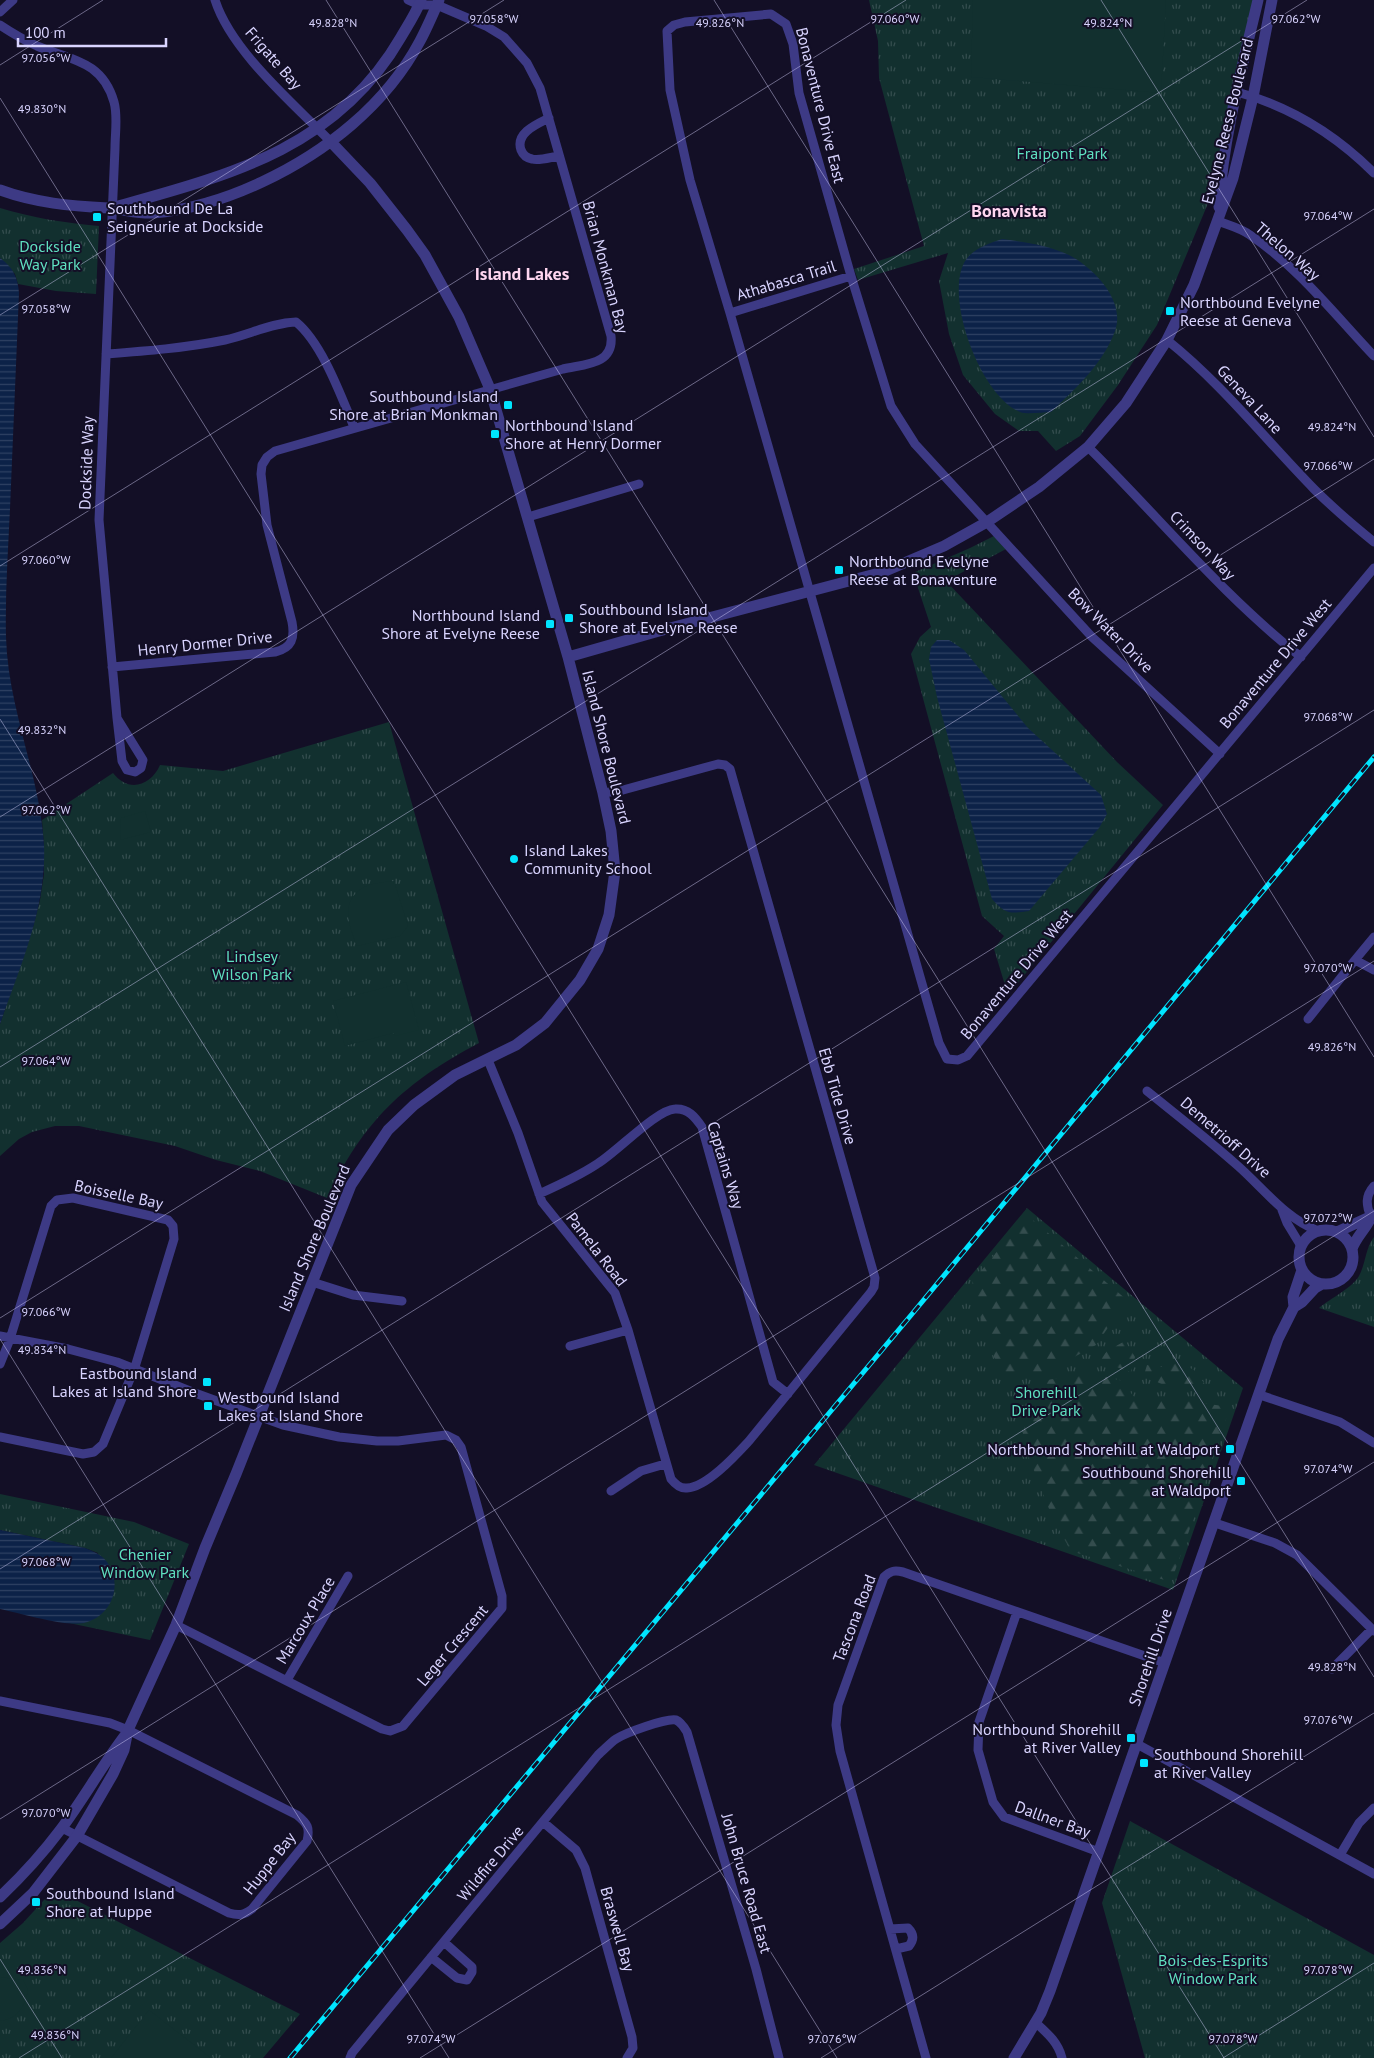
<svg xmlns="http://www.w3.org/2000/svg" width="1374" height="2058" viewBox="0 0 1374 2058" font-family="'PT Sans',sans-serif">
<defs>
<pattern id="grass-tufts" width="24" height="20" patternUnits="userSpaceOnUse" patternTransform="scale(1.25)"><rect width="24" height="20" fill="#12302f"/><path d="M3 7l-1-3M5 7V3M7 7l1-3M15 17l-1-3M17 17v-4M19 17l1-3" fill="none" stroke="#344d4e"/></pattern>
<pattern id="forest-firs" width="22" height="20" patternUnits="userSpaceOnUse" patternTransform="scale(1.25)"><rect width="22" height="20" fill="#12302f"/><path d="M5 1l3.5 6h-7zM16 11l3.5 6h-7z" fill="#344d4e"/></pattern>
<pattern id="water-rules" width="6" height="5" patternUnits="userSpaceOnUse" patternTransform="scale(1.25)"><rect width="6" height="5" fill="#0c2248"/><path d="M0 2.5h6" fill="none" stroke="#2f4163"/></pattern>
</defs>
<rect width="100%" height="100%" fill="#130f26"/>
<path fill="url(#grass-tufts)" d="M869,0h389l-49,201 -52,124 -39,60 -38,51 -24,15 -18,-20h-19l-24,-17 -32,-39 -14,-41 -10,-53 9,-28 -90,27 -4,-11 70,-23 -45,-168 -1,-37z
M0,208c33,10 65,15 99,18l-3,68 -40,-3 -38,-7 -3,-10 -15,-16z
M994,536l12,13 -60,32 171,181 46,43 -155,190 -14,-46 10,-13 -22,-20 -71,-262 9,-17 11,-10 -18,-54 57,-25z
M389,722l90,321c-74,39 -116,78 -152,155l-67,-27 -44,-11 -41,-14 -96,-20h-24l-23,6 -13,7 -19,17v-132l33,-97 7,-27 4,-26v-28l-2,-26 71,-47c15,20 38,13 47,-8l63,6z
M1027,1208l216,180 -70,202 -359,-125z
M1374,1237v90l-55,-19c12,-10 33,-20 40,-32 7,-13 6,-27 15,-39z
M0,1494l134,28 55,22 -39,96 -81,-17h13l16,-70 -13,-5 -85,-18z
M1130,1821l244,134v103h-229l-43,-155z
M54,1889l246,125 -37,44h-263v-115l23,-20z"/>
<path fill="url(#forest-firs)" d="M1027,1215l100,85 -31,45 -58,32 -33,-4 -16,-23 -17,-68z
M1125,1341l10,16 -4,15 -32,-11 8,-10z
M1177,1361l17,9 10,13c-29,8 -33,7 -60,-8l3,-10 16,2z
M1087,1372l36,9 14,21 43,-2 50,7 -44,133 -15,42 -100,-31 -18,-32 -31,-79 11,-57z"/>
<path fill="#12302f" d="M973,0h193l-5,93 -190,-16z
M145,811l6,21 -31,8 1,-22z
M394,881l14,45 -8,10 -43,10c-8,-21 -18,-44 7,-59 8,-4 21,-5 30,-6z
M406,982l13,48 -24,6 -2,-3 -48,13 -12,-45z
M0,1977l23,3 5,10c-3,16 -10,29 -28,31z
M149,2010l62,48h-100z"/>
<path fill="url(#water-rules)" d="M1002,239c23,3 46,6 67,16 25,13 57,46 46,76 -12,33 -40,58 -64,81 -9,0 -23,3 -31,0 -39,-16 -75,-112 -56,-149 7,-14 24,-19 38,-24z
M0,258c13,9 18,20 19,35 -3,72 -6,144 -9,216 -2,43 -5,86 -4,128 2,72 34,138 38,208 3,62 -24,122 -44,179z
M937,640h12l15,10 64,78 73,67 6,19 -8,14 -70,83c-19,3 -24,3 -37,-12l-55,-202 -8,-38 2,-12z
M0,1530l85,18c8,3 17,7 22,14 17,23 4,55 -23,61 -19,4 -64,-10 -84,-14z"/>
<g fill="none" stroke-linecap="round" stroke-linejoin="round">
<path stroke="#3d3a85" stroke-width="9" d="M215,0c16,51 79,104 116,142
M0,12l13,-12
M0,25c12,8 24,15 37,21 33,14 65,14 77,56 4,14 1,31 1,46l-16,372 18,198 26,42 -2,8 -6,4 -8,-2 -5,-9 -5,-43
M1237,92c52,14 99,43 137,81
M549,118c-12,6 -34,15 -28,32 2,5 6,8 11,9 8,2 19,-2 27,-3
M1218,221c10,4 23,7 32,14 48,32 85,80 124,121
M730,313l121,-37
M1167,340c55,44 98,99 147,149 19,19 39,36 60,53
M106,354c40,-3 79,-6 119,-14 24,-5 46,-17 71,-18 26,21 45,74 58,105
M1088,447c71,70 134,148 213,210
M528,517l111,-33
M112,667l163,-15c17,-4 20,-14 17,-30l-25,-97 -6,-51 1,-9 5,-8 8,-6 288,-82c21,-5 51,-4 48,-33l-71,-248 -13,-25 -23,-26 -18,-11 -49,-21h-18l-11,-5
M1220,754l-128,-117 -177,-193 -24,-38 -40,-130 -52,-183 -6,-49 -7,-20 -15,-10 -86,8 -11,3 -7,6 3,59 20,90 40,133 209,730 8,16 11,1 9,-4c136,-163 272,-325 407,-488
M1374,937l-19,23 19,10
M1308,1019l47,-59
M488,1060l30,73 24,69 73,91 13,37 43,149c4,5 9,10 16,9 20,-1 49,-33 62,-47l122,-149 3,-5 1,-9 -145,-509 -5,-4 -7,-1 -95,26 -20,3
M1147,1091c31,25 62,49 91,75 26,23 47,52 80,65
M539,1194c20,-9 40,-18 58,-30 20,-12 59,-54 78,-55 13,-1 20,8 27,18l71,255 15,12
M1282,1210l5,13 14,23
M1371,1217c-5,-12 -6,-21 3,-31
M312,1282l41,13 49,6
M0,1336l68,13 49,13 78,31 88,32 56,12 38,4h21l48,-6 10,5 5,7 41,149v12l-99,118 -13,5 -8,-2 -206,-104
M570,1346l58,-16
M0,1364l10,-25 41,-133 6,-6 16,-2 95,22 5,6 1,13 -39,128 -32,77 -9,8 -11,2 -83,-17
M1260,1395l80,27 34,21
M611,1491l30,-20 24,-7
M1215,1523l60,20 22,12 77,76
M1017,1612l-38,110 -1,28 15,52 11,15 95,35
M1332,1669l40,-40
M287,1680l61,-104
M0,1701l110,22 18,7 169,85c11,9 13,13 10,26l-55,68c-8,6 -13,7 -23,4l-167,-85
M1137,1744l237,130
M543,1822l33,28 9,18 47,169 1,11 -6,10
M1340,1855l19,-32 15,-15
M890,1929l18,-1c6,6 6,12 1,18l-13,3
M431,1957l26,21 10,2 5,-8v-5l-28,-25
M1035,2022c12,11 23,20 27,36
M350,2058l2,-5 246,-298c6,-5 12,-12 18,-16 9,-6 50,-21 60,-19 5,2 8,7 11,12l69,237 23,89
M926,2058l-86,-307 -4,-26 2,-20 46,-128c6,-6 10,-7 19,-5l262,91"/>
<path stroke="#3d3a85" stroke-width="11" d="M0,190c35,13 71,16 108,18 15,1 30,6 45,5 37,-3 75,-15 109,-31 64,-30 124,-77 158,-141 7,-13 13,-27 19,-41
M115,207c115,-32 222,-59 286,-170 7,-12 15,-24 20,-37
M1219,207c4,-70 23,-139 39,-207
M568,657l91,-26 224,-59 61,-26 43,-24 52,-35 49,-40 38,-44 41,-63 27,-55 39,-107 20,-81 19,-97
M1299 1257a27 27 0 1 1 54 0a27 27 0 1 1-54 0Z
M1337,1232l37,-17
M1352,1249c4,-12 14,-20 19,-32
M1294,1307l-1,-10 9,-27
M0,1897c22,-21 43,-44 61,-68 23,-31 42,-65 65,-95
M0,1924l33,-31 44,-57 36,-62 11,-24 4,-20 48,-105 29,-77 31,-74 115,-289 37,-55 26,-25 41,-30 61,-30 29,-22 35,-43 18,-31 11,-34 6,-44 -4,-40 -8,-38 -35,-136 -78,-268 -31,-72 -34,-62 -18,-25 -37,-47 -39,-41
M1014,2058l27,-45 9,-22 228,-652 16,-32 8,-5 13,-14 7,-4"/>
<g stroke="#00e5ff" stroke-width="5">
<path id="rail" d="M290,2058l622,-744 462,-557"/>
</g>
<use href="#rail" stroke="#130f26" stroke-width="3" stroke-dasharray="9" stroke-linecap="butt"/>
</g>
<path fill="none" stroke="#d9d4ff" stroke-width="1" stroke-opacity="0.45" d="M326,0l1048,1677M714,0l660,1057M1101,0l273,437M0,65l103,-65M0,98l1224,1960M0,315l504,-315M0,566l906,-566M0,719l837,1339M0,817l1307,-817M0,1067l1374,-858M0,1318l1374,-859M0,1339l449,719M0,1569l1374,-859M0,1819l1374,-858M0,1959l62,99M19,2058l1355,-847M420,2058l954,-596M821,2058l553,-345M1223,2058l151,-95"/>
<g fill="#00e5ff" stroke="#130f26" stroke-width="2">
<rect x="92" y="212" width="10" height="10" rx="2.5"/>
<rect x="1165" y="306" width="10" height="10" rx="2.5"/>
<rect x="503" y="400" width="10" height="10" rx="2.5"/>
<rect x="490" y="429" width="10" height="10" rx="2.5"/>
<rect x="834" y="565" width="10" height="10" rx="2.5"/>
<rect x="564" y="613" width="10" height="10" rx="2.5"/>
<rect x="545" y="619" width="10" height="10" rx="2.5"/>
<circle cx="514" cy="859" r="5"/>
<rect x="202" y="1377" width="10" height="10" rx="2.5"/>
<rect x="203" y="1401" width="10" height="10" rx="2.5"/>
<rect x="1225" y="1444" width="10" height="10" rx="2.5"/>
<rect x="1236" y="1476" width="10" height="10" rx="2.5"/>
<rect x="1126" y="1733" width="10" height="10" rx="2.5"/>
<rect x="1139" y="1758" width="10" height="10" rx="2.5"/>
<rect x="31" y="1897" width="10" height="10" rx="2.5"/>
</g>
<g text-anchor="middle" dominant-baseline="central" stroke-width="4" stroke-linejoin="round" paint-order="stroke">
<g font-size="16" fill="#d9d4ff" stroke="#130f26">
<text transform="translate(274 58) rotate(49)">Frigate Bay</text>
<text transform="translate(821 105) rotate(76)">Bonaventure Drive East</text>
<text transform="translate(1227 121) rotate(-76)">Evelyne Reese Boulevard</text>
<text transform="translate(1288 251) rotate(41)">Thelon Way</text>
<text transform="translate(606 267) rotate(75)">Brian Monkman Bay</text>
<text transform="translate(786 280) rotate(-17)">Athabasca Trail</text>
<text transform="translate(1250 399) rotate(47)">Geneva Lane</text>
<text transform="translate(86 463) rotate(-88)">Dockside Way</text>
<text transform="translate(1203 545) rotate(47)">Crimson Way</text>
<text transform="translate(1111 630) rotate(45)">Bow Water Drive</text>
<text transform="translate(205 643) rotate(-6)">Henry Dormer Drive</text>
<text transform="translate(1275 663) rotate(-50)">Bonaventure Drive West</text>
<text transform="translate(607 747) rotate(76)">Island Shore Boulevard</text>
<text transform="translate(1016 974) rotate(-50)">Bonaventure Drive West</text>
<text transform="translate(838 1096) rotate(74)">Ebb Tide Drive</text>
<text transform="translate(1226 1137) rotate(41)">Demetrioff Drive</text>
<text transform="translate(726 1165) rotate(73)">Captains Way</text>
<text transform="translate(119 1194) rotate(12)">Boisselle Bay</text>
<text transform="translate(314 1238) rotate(-67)">Island Shore Boulevard</text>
<text transform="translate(597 1249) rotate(52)">Pamela Road</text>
<text transform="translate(854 1618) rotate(-69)">Tascona Road</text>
<text transform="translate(305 1620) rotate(-59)">Marcoux Place</text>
<text transform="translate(452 1645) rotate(-50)">Leger Crescent</text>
<text transform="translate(1150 1657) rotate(-71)">Shorehill Drive</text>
<text transform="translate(1053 1819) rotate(20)">Dallner Bay</text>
<text transform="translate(269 1863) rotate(-52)">Huppe Bay</text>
<text transform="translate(490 1863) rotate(-50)">Wildfire Drive</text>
<text transform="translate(747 1883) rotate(74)">John Bruce Road East</text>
<text transform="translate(618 1929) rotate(74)">Braswell Bay</text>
</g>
<g font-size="16" fill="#5fe0c0" stroke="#130f26">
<text x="1062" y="153">Fraipont Park</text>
<text x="50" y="246">Dockside<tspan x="50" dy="18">Way Park</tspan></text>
<text x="252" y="956">Lindsey<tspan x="252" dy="18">Wilson Park</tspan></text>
<text x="1046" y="1392">Shorehill<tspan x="1046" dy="18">Drive Park</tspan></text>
<text x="145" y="1554">Chenier<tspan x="145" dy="18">Window Park</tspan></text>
<text x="1213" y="1960">Bois-des-Esprits<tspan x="1213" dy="18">Window Park</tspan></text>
</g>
<g font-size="16" fill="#d9d4ff" stroke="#130f26" text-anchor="start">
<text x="107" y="208">Southbound De La<tspan x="107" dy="18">Seigneurie at Dockside</tspan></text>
<text x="1180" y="302">Northbound Evelyne<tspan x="1180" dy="18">Reese at Geneva</tspan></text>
<text x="498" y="396" text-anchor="end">Southbound Island<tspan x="498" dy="18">Shore at Brian Monkman</tspan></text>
<text x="505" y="425">Northbound Island<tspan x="505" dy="18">Shore at Henry Dormer</tspan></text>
<text x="849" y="561">Northbound Evelyne<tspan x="849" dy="18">Reese at Bonaventure</tspan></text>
<text x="579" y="609">Southbound Island<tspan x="579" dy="18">Shore at Evelyne Reese</tspan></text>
<text x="540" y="615" text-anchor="end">Northbound Island<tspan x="540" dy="18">Shore at Evelyne Reese</tspan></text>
<text x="524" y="850">Island Lakes<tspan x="524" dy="18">Community School</tspan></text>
<text x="197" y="1373" text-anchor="end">Eastbound Island<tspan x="197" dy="18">Lakes at Island Shore</tspan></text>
<text x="218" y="1397">Westbound Island<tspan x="218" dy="18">Lakes at Island Shore</tspan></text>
<text x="1220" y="1449" text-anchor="end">Northbound Shorehill at Waldport</text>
<text x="1231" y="1472" text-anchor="end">Southbound Shorehill<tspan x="1231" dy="18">at Waldport</tspan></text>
<text x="1121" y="1729" text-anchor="end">Northbound Shorehill<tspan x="1121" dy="18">at River Valley</tspan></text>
<text x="1154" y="1754">Southbound Shorehill<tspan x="1154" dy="18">at River Valley</tspan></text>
<text x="46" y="1893">Southbound Island<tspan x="46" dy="18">Shore at Huppe</tspan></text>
</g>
<g font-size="18" font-weight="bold" fill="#ffd6f0" stroke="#130f26">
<text x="1009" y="210">Bonavista</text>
<text x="522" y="273">Island Lakes</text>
</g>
</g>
<g font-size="12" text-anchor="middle" fill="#d9d4ff" stroke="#130f26" stroke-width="4" stroke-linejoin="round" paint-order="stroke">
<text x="494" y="23">97.058°W</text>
<text x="895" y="23">97.060°W</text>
<text x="1296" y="23">97.062°W</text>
<text x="333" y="27">49.828°N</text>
<text x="720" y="27">49.826°N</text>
<text x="1108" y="27">49.824°N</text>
<text x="46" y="62">97.056°W</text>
<text x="42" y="113">49.830°N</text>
<text x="1328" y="220">97.064°W</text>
<text x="46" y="313">97.058°W</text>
<text x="1332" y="431">49.824°N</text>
<text x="1328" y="470">97.066°W</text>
<text x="46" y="564">97.060°W</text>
<text x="1328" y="721">97.068°W</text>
<text x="42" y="734">49.832°N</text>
<text x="46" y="814">97.062°W</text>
<text x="1328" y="972">97.070°W</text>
<text x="1332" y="1051">49.826°N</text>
<text x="46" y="1065">97.064°W</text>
<text x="1328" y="1222">97.072°W</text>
<text x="46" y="1316">97.066°W</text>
<text x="42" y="1354">49.834°N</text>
<text x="1328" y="1473">97.074°W</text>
<text x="46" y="1566">97.068°W</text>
<text x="1332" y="1671">49.828°N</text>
<text x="1328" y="1724">97.076°W</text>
<text x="46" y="1817">97.070°W</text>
<text x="42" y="1974">49.836°N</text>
<text x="1328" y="1974">97.078°W</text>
<text x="55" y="2039">49.836°N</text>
<text x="431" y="2043">97.074°W</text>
<text x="832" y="2043">97.076°W</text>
<text x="1233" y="2043">97.078°W</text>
</g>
<path d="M18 38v8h148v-8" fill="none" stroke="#d9d4ff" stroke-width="2.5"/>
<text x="25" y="38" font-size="15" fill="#d9d4ff" stroke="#130f26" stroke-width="4" paint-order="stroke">100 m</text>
</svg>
